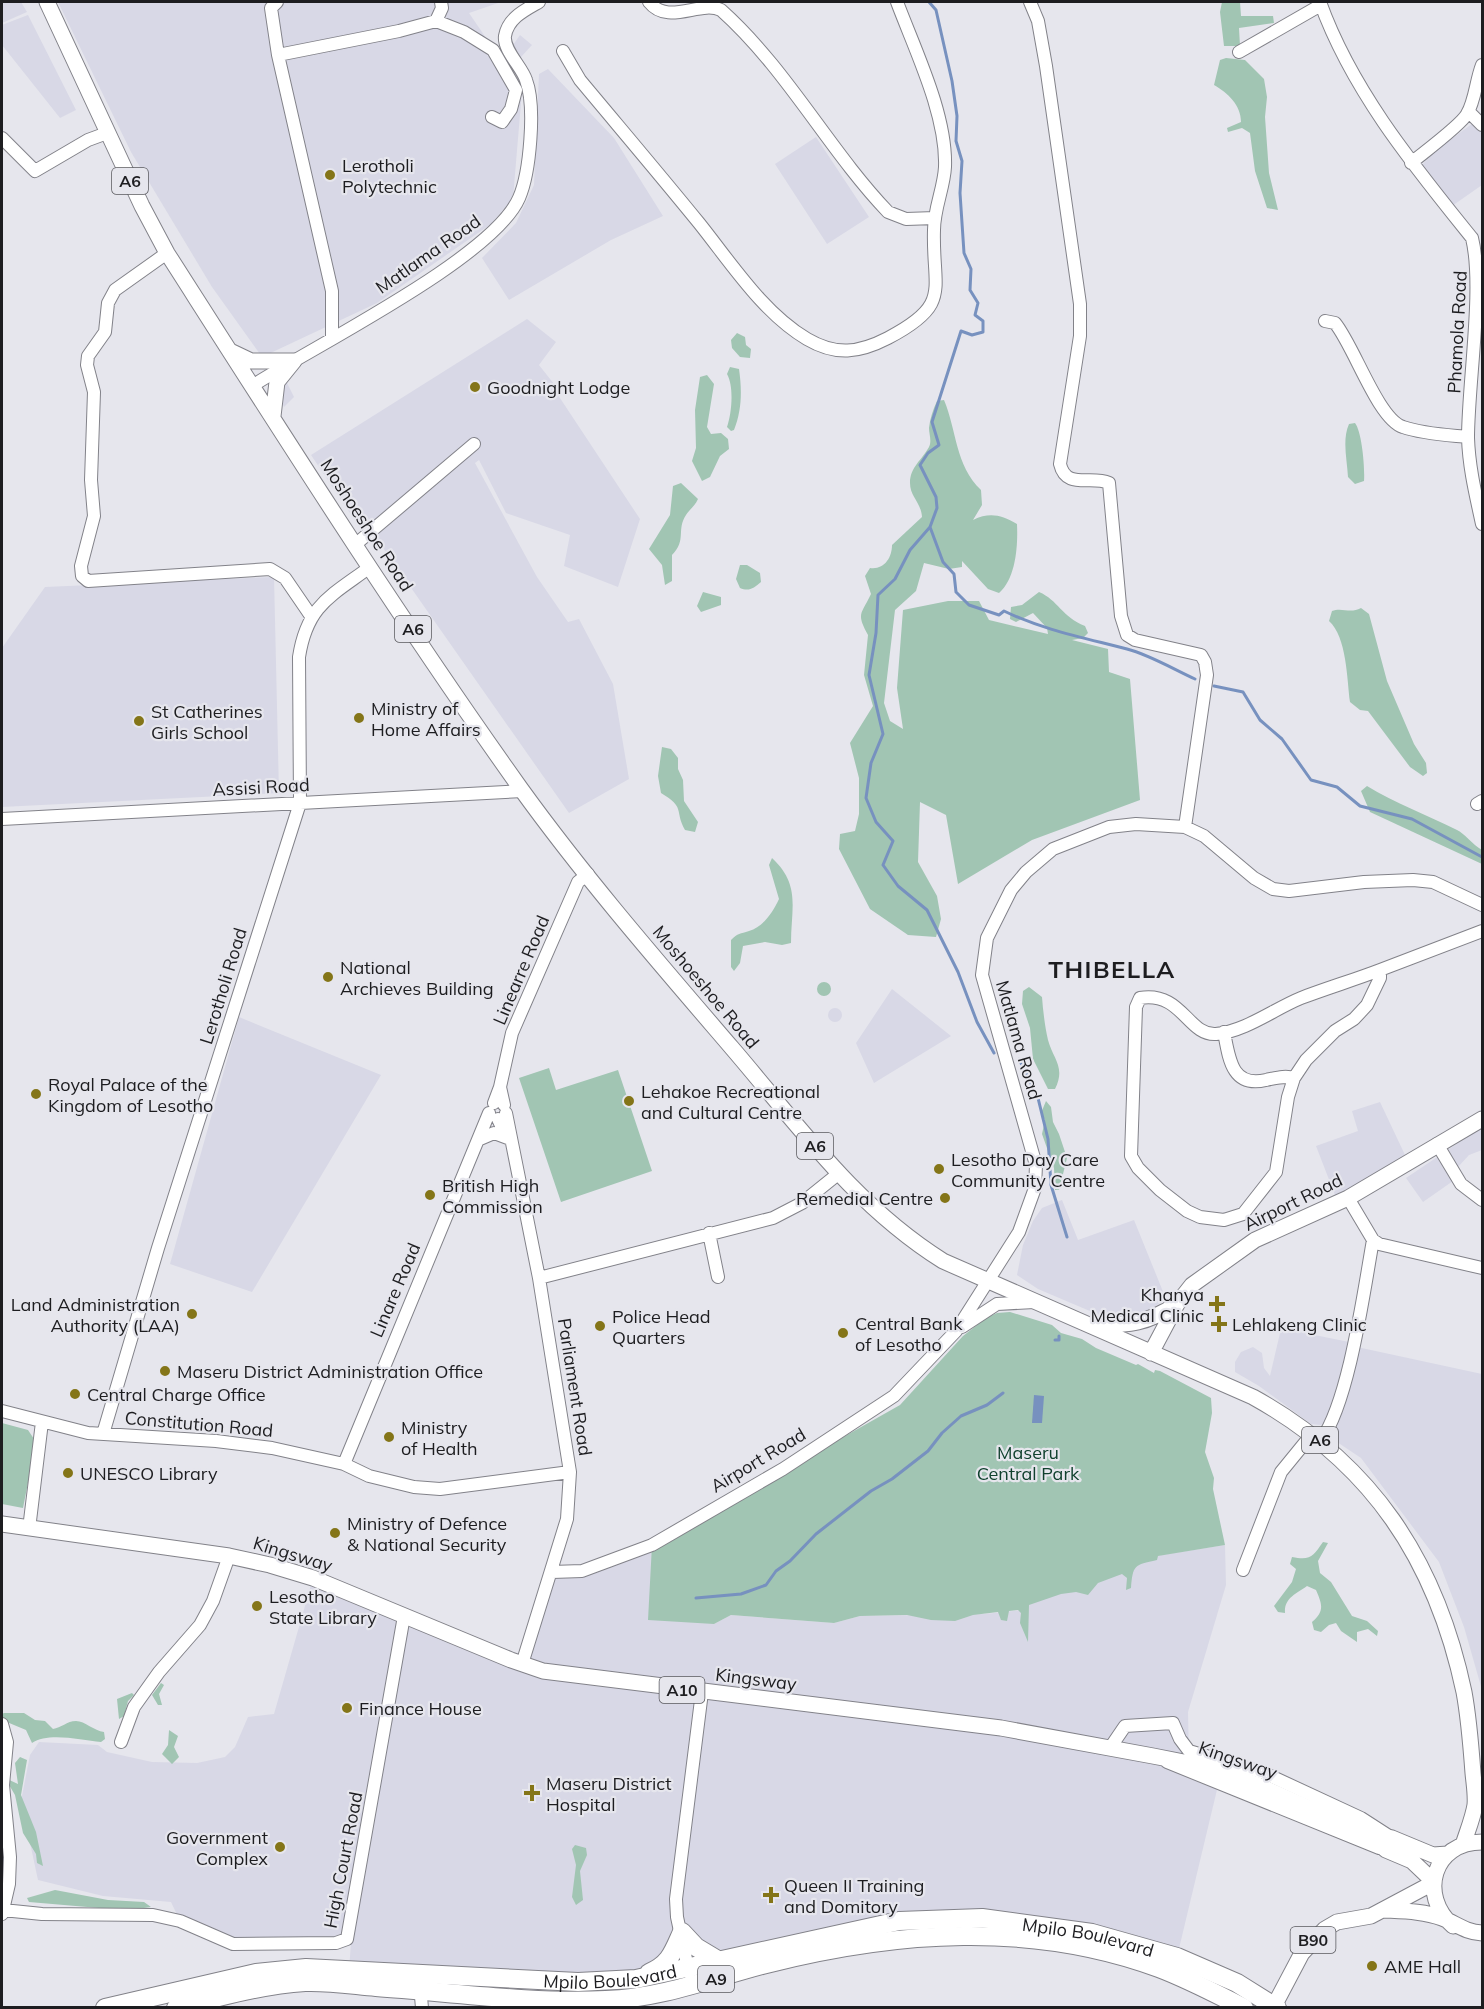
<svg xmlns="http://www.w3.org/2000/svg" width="1484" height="2009" viewBox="0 0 1484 2009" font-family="Mulish,sans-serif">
<rect width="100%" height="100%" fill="#e6e6ed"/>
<path fill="#d8d8e6" d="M2,2h19l6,10 -25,11z
M58,2h443l-32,11 53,78 -9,107 -22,26 -114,79 -115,54 -50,-70 -81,-135z
M28,15l48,95 -16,8 -58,-73v-20z
M520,35l12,10 -12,13 -9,-10z
M548,69l66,69 49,78 -52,24 -102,60 -27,-42 34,-35 18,-38 5,-111z
M1476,121l6,10v54l-30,21 -30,-41 14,-15z
M816,137l53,80 -42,27 -52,-80z
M527,319l29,23 -17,23 15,19v5l86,130 -22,68 -54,-21 6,-31 -64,-22 -27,-53 -4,3 62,114 31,45 11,-3 34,65 16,95 -60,34 -195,-278 -6,5 -57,-85z
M286,381l8,16 -10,10 -7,-16z
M274,577l5,216 -277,14v-159l43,-61z
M892,989l59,47 -77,47 -18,-40z
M828 1015a7 7 0 1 1 14 0a7 7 0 1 1-14 0Z
M239,1017l142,58 -129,217 -82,-28z
M1380,1102l25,53 -31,21 -39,19 -19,-49 42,-15 -6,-20z
M1482,1127v23l-13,5 -11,12 5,7 -40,28 -17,-24z
M1062,1200l16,40 56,-20 32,79 -28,18 -27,3 -73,-31 -21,-14 6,-30 10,-24 9,-13z
M1285,1329l64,13 -21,78 -7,5 -10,-1 -52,-38 -24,-14v-10l6,-10 12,-5 9,6 2,15 6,8 10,-43z
M1357,1347l125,27v316l-18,-63 -25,-65 -78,-104 -30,-20z
M652,1545l62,79 17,-9 103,8 26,-7 124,-2 38,-4 21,-17 99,-35 83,-13 1,40 -38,127 1,51 32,10 -44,184 -236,-38 -305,60 -287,-9 3,-41 -5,10 -94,5 -73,-23 -9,-19 -68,-6 -65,-16 -17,-79 9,-46 9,-13 59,3 9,7 45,10 45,1 28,-6 10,-10 13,-30 26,-3 39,-136 208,86 31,-92 30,-1z"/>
<path fill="#a1c5b3" d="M1222,2h18l1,14h32l1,7 -35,5 1,18h-16l-4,-34z
M1226,58l19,2 19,19 3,18 -2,20 4,56 9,37 -11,-2 -12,-37 -5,-38 -8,-5 -14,4 -1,-4 14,-6c0,-17 -13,-29 -27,-37l6,-25z
M737,333l8,4 1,8 5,4 -1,9 -10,-1 -8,-9 -1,-8z
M730,367l9,2c3,21 3,41 -5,61l-3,1 -4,-4c5,-14 7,-41 0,-53z
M707,375l7,9 -7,43 4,7 10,-1 7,6 1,10 -9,7 -10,21 -8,4 -10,-20 4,-13 -1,-38 5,-33z
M944,400c13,31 11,65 37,90l1,15 -9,15c17,-8 28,-5 44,4 1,22 -1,54 -18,69l-11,-4 -26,-28v6l-13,2 -25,-6 -8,28 -21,19 -11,93 6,18 13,8 -6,-41 6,-78 45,-9h31l10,19 59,14 -1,-6 -14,-15 -17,9 -6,-3 1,-12 11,-2 17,-13c19,8 23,25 46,34l3,7 -5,5 -11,2 36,9 1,23 21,7 10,121 -108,40 -74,44 -12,-69 -26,-13 -2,60 19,34 4,23 -5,18 -28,-2 -38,-26 -31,-60 1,-15 15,-3 4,-17v-36l-9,-35 23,-37 -9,-31 4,-40c-12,-22 -7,-20 3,-41l-6,-18 5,-8c14,2 22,-10 22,-23l30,-28c-1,-15 -12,-20 -12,-34 0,-16 12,-23 19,-36 3,-6 0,-13 0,-19 1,-10 4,-18 8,-27z
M1355,423c7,9 10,45 9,58l-9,3 -7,-7c-1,-18 -6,-37 1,-53z
M681,483l17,16c-3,7 -8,10 -12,16 -10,15 1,25 -14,40v26l-7,4 -3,-20 -13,-16 21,-34 3,-29z
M740,565h7l13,8 1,9c-7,6 -12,10 -21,6l-4,-9z
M703,592l18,5v8l-20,7 -4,-6z
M1361,608l8,6 18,67 27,63 12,19 1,10 -4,3 -13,-9 -42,-56 -8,-1 -10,-8c-3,-22 -3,-65 -21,-81l3,-10c10,-4 18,3 29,-3z
M662,747l9,2 7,9v11l5,11 1,21 14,21 -3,10 -10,-2c-11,-20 1,-22 -24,-37l-3,-17z
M1367,786c28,17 60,29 90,44 7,3 16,15 25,20v14l-112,-52 -9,-21z
M772,858c29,27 19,50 19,85l-9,2 -17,-3 -22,4 -3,17 -6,8 -3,-4v-27c7,-7 9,-6 18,-9 15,-5 24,-19 30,-32l-10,-34z
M817 989a7 7 0 1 1 14 0a7 7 0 1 1-14 0Z
M1029,987l13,10c1,14 3,30 6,43 5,19 18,27 7,49h-7l-15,-30 -3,-31 -8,-24 1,-13z
M549,1068l7,22 62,-20 34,101 -91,31 -42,-124z
M1046,1101l5,6 2,15 6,12 8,24 -8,32h-4l-1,-22 -12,-34 3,-14 -4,-7z
M1010,1312l42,13 9,8 21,6 14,9 40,17 2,-1 16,9 1,-3 5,1 51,27 1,15 -7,39 9,26 -1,11 12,56 -67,11 -1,4c-23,5 -24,5 -26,28l-5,2 1,-12 -5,-4 -24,9 -10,12 -12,-3 -15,2 -32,11 -1,37 -8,-19 1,-10 -3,-3 -9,1 -2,10 -6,-1 -3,-8 -25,3 -18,6 -24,-1 -24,-5 -47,1 -26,7 -103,-8 -17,9 -66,-4 4,-75 248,-140 63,-69 23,-18 11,-5z
M2,1423l26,7 8,12 -13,66 -21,-4z
M1323,1542l5,1 -10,18 2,12 11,9 21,34 15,5 11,10 -1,5 -9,-7 -11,3v10l-16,-11 -5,-8 -7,2 -8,7 -7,-2 -2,-8c13,-11 10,-18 4,-32l-9,-4c-11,8 -23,12 -22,27l-7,-1 -4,-6 18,-24 4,-13 -6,-5 2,-7c19,4 21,-1 31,-15z
M161,1683l3,2 -5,9 3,11h-4l-6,-10z
M132,1693l2,2 -6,6 -4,15 -5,3 -2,-20z
M24,1713l11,7 10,1 8,8c8,-1 14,-8 23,-8 9,0 18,10 28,11l1,7 -4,3c-20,-2 -53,-10 -69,1l-6,-13 -24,-10v-6l2,-1z
M169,1730l9,6 -4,11 5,10 -7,7 -10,-10 6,-9z
M20,1757l7,3 -6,35 15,37 7,34 -6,-3 -1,-9 -13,-21 -8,-38 -10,-17 13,6 -3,-21z
M575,1845l11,3 1,7 -7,16 3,29 -7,5 -4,-8 4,-32 -4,-16z
M55,1890l53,10 36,2 7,5 -14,2 -38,-1 -70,-6 -2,-4z"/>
<path fill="#7791bf" d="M1034,1395l10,1 -2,27h-10z"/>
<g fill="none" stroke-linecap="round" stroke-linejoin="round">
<path stroke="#7791bf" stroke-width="3" d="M929,2l7,8 16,71 5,35 -1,25 6,20 -2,32 4,60 7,16 -1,21 8,13 -3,12 8,6v11l-11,3 -11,-4 -29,91 7,23 -11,8 -8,12 16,32 1,11 -7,19 -20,23 -15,29 -17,16 -2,38 -7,42 14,59 -12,29 -5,35 10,24 17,19 -10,24 15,21 29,24 31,62 19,50 17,31
M930,527l13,35 11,12 2,18 13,13 30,10 5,-4c39,19 81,27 123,38 23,6 46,20 68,30
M1214,686l29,6 17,28 22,19 29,41 26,7 23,19 52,13 70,38
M1019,1059l19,39 10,41 3,46 16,52
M1055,1340h4v-4
M696,1598l45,-4 25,-9 10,-14 14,-10 26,-27 55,-43 21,-12 36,-28 14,-18 19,-17 26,-11 16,-12"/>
<g stroke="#828289" stroke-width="14">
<path id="minor" d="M277,2l-6,6 7,47 54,236v48
M649,2c19,24 51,-2 72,8 66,59 107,139 167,202l18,7 29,-1
M1030,2l8,19 8,45 34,238v32l-20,128c6,26 31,11 49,19l12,133 6,19 8,5 66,15 4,7 2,13 -22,152
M1320,2c32,89 94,164 152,236 12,49 -4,145 -4,200 1,30 8,58 14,86
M436,21l6,-13 -1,-6
M563,51l17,29c40,48 80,95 119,143 32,40 64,90 108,116 29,17 52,14 81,-1 65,-34 44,-48 46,-108 0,-22 10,-42 11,-63 2,-52 -30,-117 -48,-165
M1239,52l82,-47
M278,55l121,-24 37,-10 28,11 29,18 23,40 -5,19 -9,13 -10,-5
M1469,112l13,13
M2,138l33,33 53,-31 19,-7
M1411,163c12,-10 50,-38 56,-49 8,-13 9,-34 15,-49
M167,253l-52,37 -7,13 -3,29 -17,24 -1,9 7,27 -3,88 3,36 -13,50 1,10 6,5 182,-12 15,9 26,38
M1325,321l10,2c19,23 43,96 68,104 20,7 45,8 65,10
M252,386c60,-39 241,-128 267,-188 11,-25 17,-92 7,-118 -4,-13 -23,-30 -21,-44 3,-18 20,-26 34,-34
M356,544l118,-100
M1477,804l5,-3
M2,819l521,-28
M1380,970c-26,10 -53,18 -79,28 -27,11 -55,33 -85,36 -28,2 -34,-43 -76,-36l-4,9 -5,149 7,12 22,22 27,21 13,6 24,3 19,-6 33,-42 12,-75 6,-19 12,-18 29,-29 19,-12 13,-14 13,-27v-8l102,-39
M1224,1032c5,27 8,56 42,48 10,-2 19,-5 28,-2
M500,1087l4,18
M494,1103l6,-16 12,-54 66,-151 10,-8
M506,1113l33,165 31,194 -3,47 -45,145
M498,1119l8,17
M480,1139l14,-6 16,6
M1437,1144l24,40 21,16
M1348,1198l25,42 6,4 103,24
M709,1233l9,44
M539,1278l234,-60 29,-15 36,-29
M962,1327l35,-23 37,-2
M2,1411l86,22 128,8 56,7 72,16 25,12 45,11 26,2 130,-17
M103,1434l55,-186 142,-445 -1,-146c8,-52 32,-61 71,-90
M1321,1440c28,-38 43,-150 52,-200
M344,1464l145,-351
M29,1529l13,-107
M1243,1570l38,-98 31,-38
M552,1572l30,-1 70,-26 131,-76 111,-73 62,-65 63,-99 16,-44 1,-23 -54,-190 5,-37 24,-48 15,-18 27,-23 56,-22 27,-3 49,3 19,9 50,42 19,11 16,2 75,-9 49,-2 20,2 49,23
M2,1724l5,18 -4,43 7,72 -1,27 -6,26
M121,1742l13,-35 25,-35 41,-47 13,-24 16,-45
M1110,1748l15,-22 48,-3 7,16 9,12 75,22 97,45 31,20
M1167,1762l212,86
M2,1914l1,-4 39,4 111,1 27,6 53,23 103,-1 11,-4 57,-323
M689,1973l-12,-56 -1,-18 26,-207
M420,1985l2,23"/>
</g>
<g stroke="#828289" stroke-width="17">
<path id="major" d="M47,2l95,204 25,47c115,180 230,362 354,536 65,90 139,175 211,259 67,78 122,157 211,213l310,136c119,66 183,163 211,295 5,27 7,54 9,81 1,11 3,22 2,32 -2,13 -8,27 -12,40
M230,351l21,10h43
M273,416l4,-34 17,-21
M1095,1325c36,0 51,-1 82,-21
M1151,1353l26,-49 15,-19 63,-45 93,-42 134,-79
M2,1524l227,32 41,9 43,13 198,82 32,11 458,57 152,28 36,7 69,22 109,49 25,4 41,17 15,-1
M1367,1834l19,16 26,11 21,20
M1383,1910c19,1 41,1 59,8 15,6 23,14 40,15
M1453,1926c-35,-31 -20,-84 29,-84
M1273,2008l29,-55 23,-24 12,-7 34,-6 62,-33"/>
</g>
<g stroke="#828289" stroke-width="20">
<g id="highway">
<path d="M649,1973c21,-9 24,-21 33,-41l14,15 25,15"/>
<path id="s1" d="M105,2008l151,-35 50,-5 272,14 58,-3 263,-58 83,-3 110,15 85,24 60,26 40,25"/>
<path d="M176,2008c42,-11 85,-23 129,-26 23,-1 48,3 71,5 73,5 157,17 230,13 56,-2 106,-22 160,-36 130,-33 265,-43 393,4 29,11 58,26 85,40"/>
</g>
</g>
<use href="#minor" stroke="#fff" stroke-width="12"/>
<use href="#major" stroke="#fff" stroke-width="15"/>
<use href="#highway" stroke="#fff" stroke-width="18"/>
</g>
<g fill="#847518" stroke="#e6e6ed" stroke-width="2">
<circle cx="330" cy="175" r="6"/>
<circle cx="475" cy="387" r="6"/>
<circle cx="359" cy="718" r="6"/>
<circle cx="139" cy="721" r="6"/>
<circle cx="328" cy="977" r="6"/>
<circle cx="36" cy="1094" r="6"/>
<circle cx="629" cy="1101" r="6"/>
<circle cx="939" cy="1169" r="6"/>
<circle cx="430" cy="1195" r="6"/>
<circle cx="945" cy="1198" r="6"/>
<path d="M1214 1295h6v6h6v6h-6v6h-6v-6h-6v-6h6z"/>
<circle cx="192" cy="1314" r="6"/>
<path d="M1216 1315h6v6h6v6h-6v6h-6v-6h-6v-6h6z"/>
<circle cx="600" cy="1326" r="6"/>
<circle cx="843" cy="1333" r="6"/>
<circle cx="165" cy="1371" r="6"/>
<circle cx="75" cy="1394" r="6"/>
<circle cx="389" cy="1437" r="6"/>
<circle cx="68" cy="1473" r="6"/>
<circle cx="335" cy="1533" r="6"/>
<circle cx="257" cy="1606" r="6"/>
<circle cx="347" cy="1708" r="6"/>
<path d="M529 1784h6v6h6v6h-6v6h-6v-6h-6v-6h6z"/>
<circle cx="280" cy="1847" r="6"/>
<path d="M768 1886h6v6h6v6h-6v6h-6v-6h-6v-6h6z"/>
<circle cx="1372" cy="1966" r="6"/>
</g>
<g text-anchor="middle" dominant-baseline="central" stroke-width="4.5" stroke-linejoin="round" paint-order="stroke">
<g fill="#e6e6ed" stroke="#59595e" stroke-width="1.5">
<rect x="112" y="168" width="36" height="26" rx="4.5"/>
<rect x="395" y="616" width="36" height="26" rx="4.5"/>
<rect x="797" y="1133" width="36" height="26" rx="4.5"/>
<rect x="1302" y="1427" width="36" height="26" rx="4.5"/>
<rect x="659.5" y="1677" width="45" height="26" rx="4.5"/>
<rect x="1290.5" y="1927" width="45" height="26" rx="4.5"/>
<rect x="698" y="1966" width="36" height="26" rx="4.5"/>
</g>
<g font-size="16" font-weight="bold" fill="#1d1d20">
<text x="130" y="181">A6</text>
<text x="413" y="629">A6</text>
<text x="815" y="1146">A6</text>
<text x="1320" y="1440">A6</text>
<text x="682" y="1690">A10</text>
<text x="1313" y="1940">B90</text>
<text x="716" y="1979">A9</text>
</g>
<g font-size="18" fill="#1d1d20" stroke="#e6e6ed" text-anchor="start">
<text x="342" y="165">Lerotholi<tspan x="342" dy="21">Polytechnic</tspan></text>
<text x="487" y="387">Goodnight Lodge</text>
<text x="371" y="708">Ministry of<tspan x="371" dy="21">Home Affairs</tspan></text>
<text x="151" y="711">St Catherines<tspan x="151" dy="21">Girls School</tspan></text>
<text x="340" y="967">National<tspan x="340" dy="21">Archieves Building</tspan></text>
<text x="48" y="1084">Royal Palace of the<tspan x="48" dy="21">Kingdom of Lesotho</tspan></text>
<text x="641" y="1091">Lehakoe Recreational<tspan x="641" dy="21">and Cultural Centre</tspan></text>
<text x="951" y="1159">Lesotho Day Care<tspan x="951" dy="21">Community Centre</tspan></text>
<text x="442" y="1185">British High<tspan x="442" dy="21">Commission</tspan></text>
<text x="933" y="1198" text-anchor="end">Remedial Centre</text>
<text x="1204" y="1294" text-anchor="end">Khanya<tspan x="1204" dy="21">Medical Clinic</tspan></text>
<text x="180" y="1304" text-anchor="end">Land Administration<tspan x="180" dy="21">Authority (LAA)</tspan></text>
<text x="612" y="1316">Police Head<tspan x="612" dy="21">Quarters</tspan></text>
<text x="855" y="1323">Central Bank<tspan x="855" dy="21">of Lesotho</tspan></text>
<text x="1232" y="1324">Lehlakeng Clinic</text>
<text x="177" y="1371">Maseru District Administration Office</text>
<text x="87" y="1394">Central Charge Office</text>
<text x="401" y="1427">Ministry<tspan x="401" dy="21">of Health</tspan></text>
<text x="80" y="1473">UNESCO Library</text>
<text x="347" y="1523">Ministry of Defence<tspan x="347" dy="21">&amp; National Security</tspan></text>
<text x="269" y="1596">Lesotho<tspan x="269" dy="21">State Library</tspan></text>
<text x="359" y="1708">Finance House</text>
<text x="546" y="1783">Maseru District<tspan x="546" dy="21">Hospital</tspan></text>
<text x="268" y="1837" text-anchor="end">Government<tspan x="268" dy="21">Complex</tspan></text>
<text x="784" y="1885">Queen II Training<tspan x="784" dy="21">and Domitory</tspan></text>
<text x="1384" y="1966">AME Hall</text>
</g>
<g font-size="18" fill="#1d1d20" stroke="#e6e6ed">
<text transform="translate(428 254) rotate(-35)">Matlama Road</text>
<text transform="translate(1457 332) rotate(-87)">Phamola Road</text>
<text transform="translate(367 525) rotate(57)">Moshoeshoe Road</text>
<text transform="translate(261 787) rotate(-3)">Assisi Road</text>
<text transform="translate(521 970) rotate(-67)">Linearre Road</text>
<text transform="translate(223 986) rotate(-73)">Lerotholi Road</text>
<text transform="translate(706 987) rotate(50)">Moshoeshoe Road</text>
<text transform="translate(1019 1040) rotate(74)">Matlama Road</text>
<text transform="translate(1293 1202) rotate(-26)">Airport Road</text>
<text transform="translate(395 1290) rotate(-67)">Linare Road</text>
<text transform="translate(575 1387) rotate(81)">Parliament Road</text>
<text transform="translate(199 1424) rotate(5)">Constitution Road</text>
<text transform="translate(758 1460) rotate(-31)">Airport Road</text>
<text transform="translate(293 1554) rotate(17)">Kingsway</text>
<text transform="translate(756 1679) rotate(7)">Kingsway</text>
<text transform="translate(1238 1760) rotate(19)">Kingsway</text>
<text transform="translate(343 1860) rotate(-79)">High Court Road</text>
<text stroke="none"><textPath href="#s1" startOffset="996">Mpilo Boulevard</textPath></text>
<text stroke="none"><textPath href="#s1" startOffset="510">Mpilo Boulevard</textPath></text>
</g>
<g font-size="18" fill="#10412e" stroke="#e6e6ed">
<text x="1028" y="1452">Maseru<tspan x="1028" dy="21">Central Park</tspan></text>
</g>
<g font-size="24" font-weight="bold" letter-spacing="1.5" fill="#1d1d20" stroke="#e6e6ed">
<text x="1112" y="969">THIBELLA</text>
</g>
</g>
<rect width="1484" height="2009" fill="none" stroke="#1d1d20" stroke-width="6"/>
</svg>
